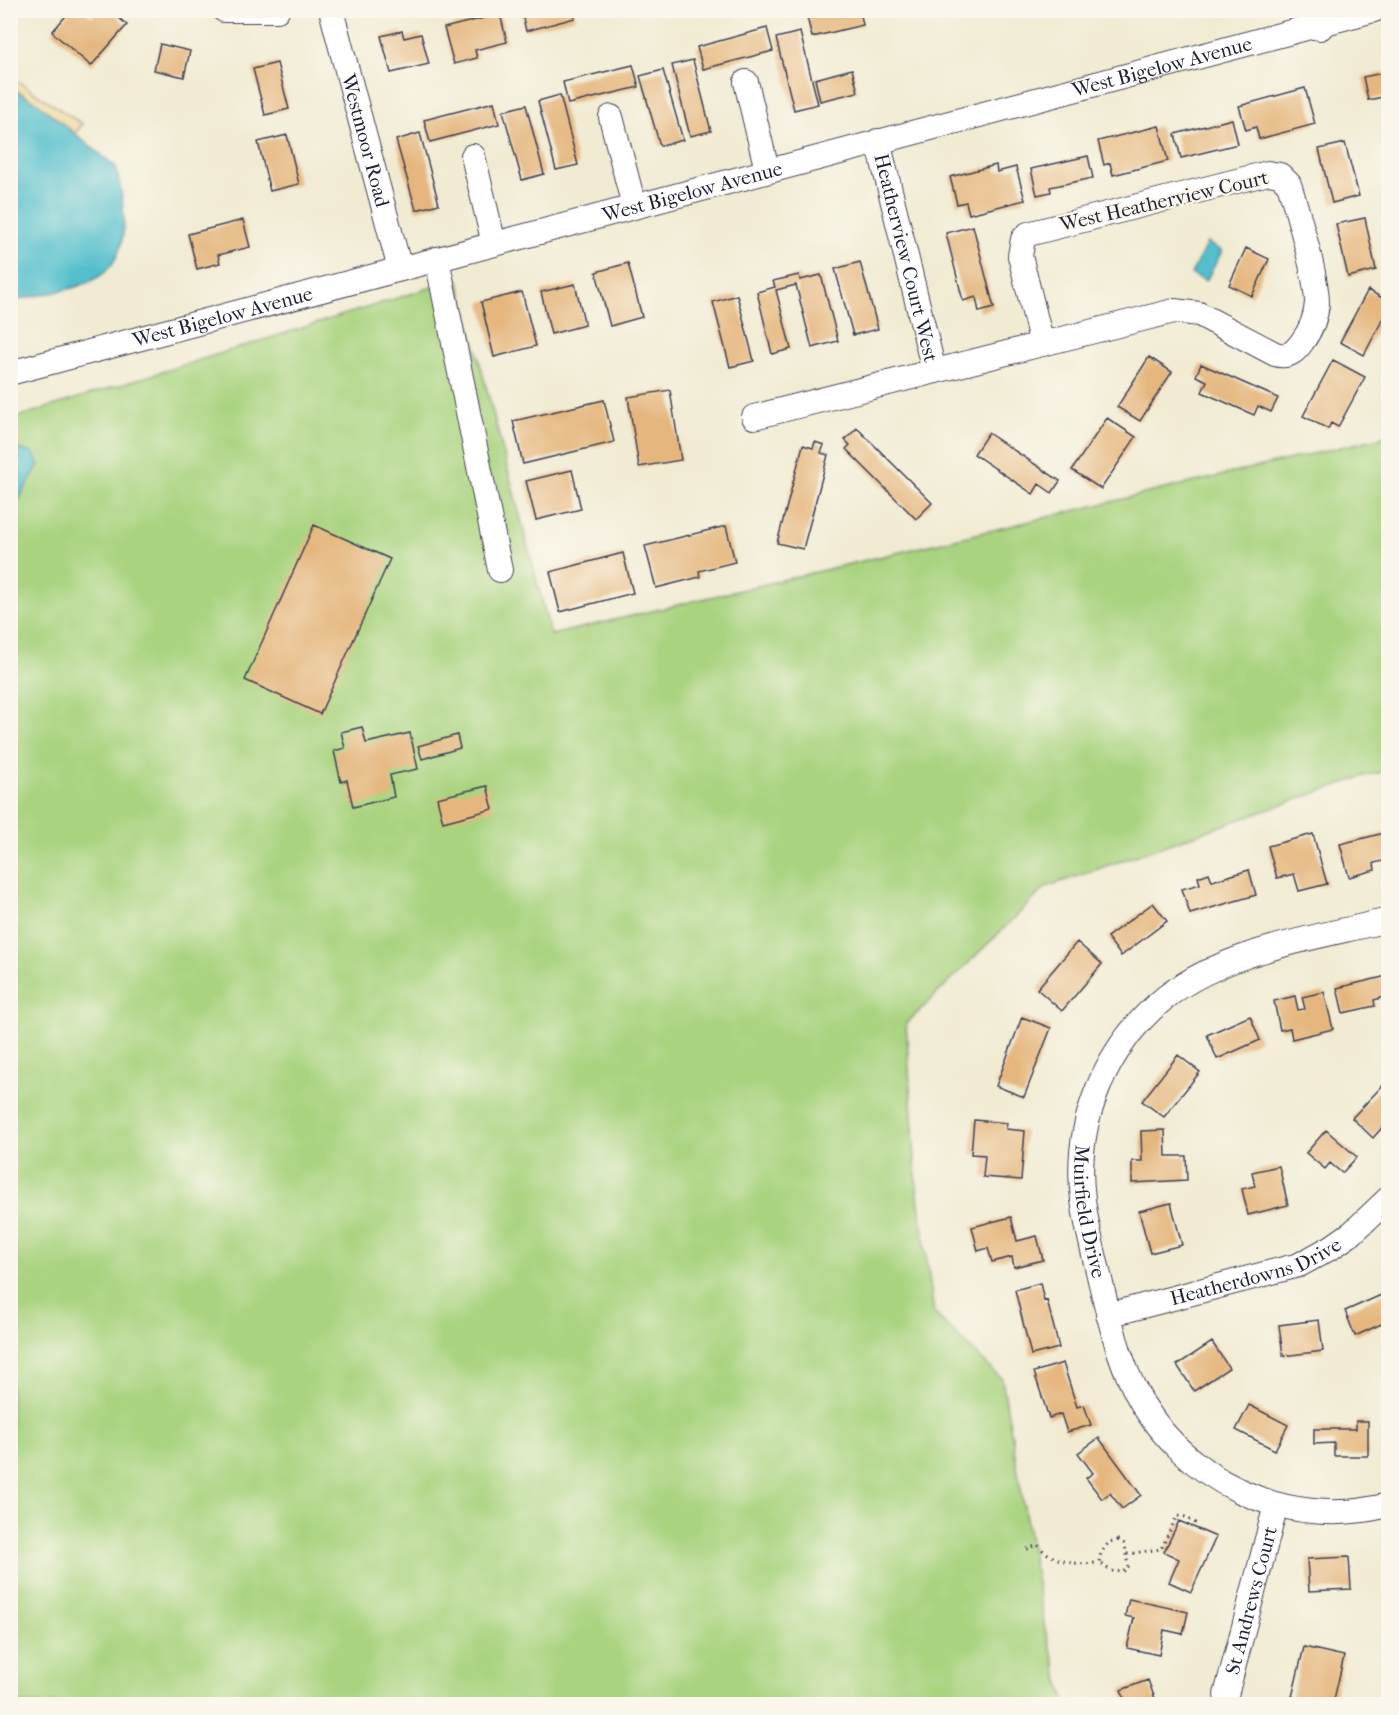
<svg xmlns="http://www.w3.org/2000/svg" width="1399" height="1715" viewBox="0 0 1399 1715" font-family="'IM FELL French Canon',serif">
<rect width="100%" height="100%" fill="#fbf7ec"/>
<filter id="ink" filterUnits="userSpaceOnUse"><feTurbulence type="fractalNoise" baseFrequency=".0167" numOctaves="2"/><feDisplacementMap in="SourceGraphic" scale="12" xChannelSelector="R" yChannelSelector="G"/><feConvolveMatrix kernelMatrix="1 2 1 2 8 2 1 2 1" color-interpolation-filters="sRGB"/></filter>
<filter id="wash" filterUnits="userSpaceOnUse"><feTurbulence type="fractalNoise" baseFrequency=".008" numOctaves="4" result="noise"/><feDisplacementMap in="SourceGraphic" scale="24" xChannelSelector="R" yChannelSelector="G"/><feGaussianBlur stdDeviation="1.35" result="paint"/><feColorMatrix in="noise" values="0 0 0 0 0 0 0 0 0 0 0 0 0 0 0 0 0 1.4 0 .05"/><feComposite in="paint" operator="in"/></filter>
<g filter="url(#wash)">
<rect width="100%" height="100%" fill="#f1ebd3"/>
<path fill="#a9d37f" stroke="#667a5d" stroke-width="1.5" d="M458,279l93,356 837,-199v335l-21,4 -321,112 -140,137 11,165 17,124 68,66 43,250 21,75h-1055v-1285z"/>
<path fill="#eeda9e" stroke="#887e6c" stroke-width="1.5" d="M10,76l72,48 -7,10 -40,-33 -24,-13z"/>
<path fill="#53bfcc" stroke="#3a7084" stroke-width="1.5" d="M10,87l25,14 81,66c9,38 19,94 -25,114 -22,11 -56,14 -80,20z
M1207,243l15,8 -16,30 -15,-7z
M11,447l22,6 6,12 -28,47z"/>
<g id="blocks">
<path fill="#e5b77f" d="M71,10h13l8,7 6,-7h12l17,15 -36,41 -39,-34z
M521,10h52l2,8 -49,13z
M817,10h43l3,15 -51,12 -6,-24z
M500,14l7,28 -32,8 2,8 -23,6 -10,-36z
M767,28l6,23 -70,18 -6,-22z
M402,31l2,7 17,-4 8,30 -38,9 -10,-37z
M800,32l18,72 -24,6 -18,-72z
M160,44l30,7 -6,26 -30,-7z
M693,60l18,71 -21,5 -18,-71z
M277,63l12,46 -24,6 -12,-46z
M633,65l6,22 -71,17 -5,-22z
M852,69l6,23 -38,9 -5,-22z
M663,70l20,70 -23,6 -20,-70z
M1388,72v24l-20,4 -5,-23z
M1305,88l10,36 -56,15 -3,-12 -10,3 -7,-24z
M560,95l18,70 -22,5 -18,-69z
M494,102l5,22 -69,18 -6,-22z
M526,105l18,69 -22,6 -19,-69z
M1232,119l6,25 -57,14 -6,-24z
M1159,126l9,35 -55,14 -3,-12 -6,2 -6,-24z
M420,133l19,71 -23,6 -20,-70z
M287,135l12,49 -29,7 -12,-49z
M1345,143l14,53 -27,7 -13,-54z
M1088,156l5,22 -43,9 1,5 -14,3 -6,-26z
M996,165l1,7 19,-5 9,33 -56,14 -3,-12 -9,2 -7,-27z
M1365,218l11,52 -28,7 -12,-53z
M243,220l7,27 -32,8 2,8 -23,6 -9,-35z
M973,226l21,82 -15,4 -3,-15 -13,4 -17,-68z
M1246,248l23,11 -17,37 -23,-11z
M860,262l18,67 -25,6 -18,-66z
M628,263l14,54 -32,9 -14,-54z
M799,275l1,5 21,-5 17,66 -26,7 -16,-63 -20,5 15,59 -19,5 -15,-62 18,-5 -2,-6z
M575,284l10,41 -34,9 -10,-42z
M1368,290l20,11v8l-24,46 -24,-13z
M522,292l14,54 -42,11 -13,-55z
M737,295l17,66 -24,6 -17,-65z
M1149,357l23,15 -32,49 -23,-14z
M1333,360l32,17 -27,50 -7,-4 -3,6 -25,-13z
M1201,364l77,34 -7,14 -13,-6 -4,9 -52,-23 5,-11 -11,-5z
M670,390l11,70 -42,7 -11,-70z
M604,400l10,42 -91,22 -10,-43z
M1107,418l29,19 -35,52 -29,-19z
M857,428l75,75 -16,16 -70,-70 4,-4 -5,-5z
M988,433l72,48 -8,12 -13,-9 -6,10 -59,-40z
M815,442l9,3 -3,8 7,2 -25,94 -26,-6 26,-98 10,3z
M572,470l9,39 -45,11 -10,-39z
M314,525l76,34 -70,155 -75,-34z
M726,526l9,36 -36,9 1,6 -44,11 -11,-42z
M623,553l10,40 -73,19 -10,-40z
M362,727l4,16 44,-10 8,36 -28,6 4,22 -41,10 -6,-27 -6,2 -7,-31 11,-3 -4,-16z
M457,735l3,13 -38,11 -4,-13z
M487,786l6,23 -50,13 -6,-24z
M1388,832v28l-14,3 1,7 -26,7 -9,-33z
M1313,834l14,50 -28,7 -5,-17 -17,4 -9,-32z
M1249,870l7,25 -66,19 -8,-25 18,-5 -2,-7 11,-4 3,8z
M1153,903l14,18 -46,35 -14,-19z
M1077,942l25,22 -40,47 -25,-22z
M1387,976l1,20 -14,4 1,6 -32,7 -6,-25z
M1324,992l9,37 -41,10 -2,-11 -10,2 -6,-29 21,-5 3,14 7,-1 -3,-12z
M1250,1016l10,24 -43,19 -10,-24z
M1022,1017l29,11 -27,69 -28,-11z
M1178,1055l22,17 -36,45 -22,-16z
M1386,1082l2,39 -15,17 -21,-20z
M974,1120l33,3 -1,6 19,2 -4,49 -38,-3 2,-22 -14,-1z
M1165,1130l1,26h20l1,24 -55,3v-22h10l-1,-30z
M1326,1130l31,27 -15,16 -12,-10 -5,6 -19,-16z
M1279,1166l9,39 -40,10 -6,-26 13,-3 -3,-14z
M1171,1203l11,42 -32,8 -11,-42z
M1011,1217l6,24 20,-5 6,24 -29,7 -2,-10 -20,5 -4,-14 -10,3 -6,-24z
M1040,1283l4,18 3,-1 12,48 -28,7 -16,-65z
M1388,1292v29l-33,15 -10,-25z
M1319,1320l4,31 -40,5 -4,-31z
M1212,1342l17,26 -35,23 -17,-26z
M1063,1363l14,44 7,-2 7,20 -24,7 -6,-18 -12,4 -15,-46z
M1249,1405l39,20 -13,25 -39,-20z
M1356,1421h12v35h-34v-13l-20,1v-15h42z
M1099,1438l42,57 -19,14 -12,-16 -8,6 -16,-21 7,-5 -15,-20z
M1179,1521l37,16 -25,55 -22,-10 10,-23 -15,-7z
M1349,1557l2,32 -42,2 -2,-32z
M1129,1599l59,13 -5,22 -19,-4 -5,25 -32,-7 7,-30 -9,-2z
M1304,1647l40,9 -11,48 -41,-7z
M1148,1680l9,24h-30l-6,-14z"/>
</g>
</g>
<g filter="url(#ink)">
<use href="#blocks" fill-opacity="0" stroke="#414052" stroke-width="1.5"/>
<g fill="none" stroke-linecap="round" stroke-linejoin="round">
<g stroke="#414052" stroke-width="26">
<g id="minor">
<path d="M224,10h53"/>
<path id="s1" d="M331,10l69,259"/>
<path d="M746,82l21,88"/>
<path d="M611,117l23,89"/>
<path id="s2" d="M878,141l56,230"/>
<path d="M473,156l21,88"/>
<path d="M1268,173l12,2 9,9c8,26 28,94 28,119 -1,14 -6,27 -15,39 -7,10 -14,16 -27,12l-76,-40 -25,-3 -132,33 -22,-88 3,-17 5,-5z"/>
<path d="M437,259l63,311"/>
<path id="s3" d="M10,373l1364,-363"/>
<path d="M754,417l288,-73"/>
<path id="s4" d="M1388,920c-72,18 -162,30 -222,77 -60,48 -93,126 -83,202 3,27 11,54 17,81 9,36 17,73 33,106 45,94 155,146 255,119"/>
<path id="s5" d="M1108,1315l191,-50 33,-18 20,-14 36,-34"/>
<path id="s6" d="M1226,1695l50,-190"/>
</g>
</g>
<g stroke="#414052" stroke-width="32">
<path id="major" d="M1316,10l3,15"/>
</g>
<path stroke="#414052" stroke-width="3" stroke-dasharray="1.5 4.5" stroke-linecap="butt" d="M1118,1540l7,4 3,23 -5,5 -12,-1 -12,-9 2,-9 8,-11z
M1027,1549l11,-4c12,16 42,22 61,17
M1127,1554l34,-5 16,-33 8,1 14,8"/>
<use href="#minor" stroke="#fff" stroke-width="24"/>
<use href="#major" stroke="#fff" stroke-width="30"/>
</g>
</g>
<g text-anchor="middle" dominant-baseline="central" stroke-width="4.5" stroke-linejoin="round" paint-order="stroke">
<g font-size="20" fill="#22223b" stroke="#fbf7ec">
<text stroke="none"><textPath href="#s3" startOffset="1192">West Bigelow Avenue</textPath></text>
<text stroke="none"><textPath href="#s1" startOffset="135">Westmoor Road</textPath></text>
<text stroke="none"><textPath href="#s3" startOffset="706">West Bigelow Avenue</textPath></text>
<text transform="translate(1164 201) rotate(-13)">West Heatherview Court</text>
<text stroke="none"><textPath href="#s2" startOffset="120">Heatherview Court West</textPath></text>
<text stroke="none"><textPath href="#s3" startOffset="220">West Bigelow Avenue</textPath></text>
<text stroke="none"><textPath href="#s4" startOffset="478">Muirfield Drive</textPath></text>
<text stroke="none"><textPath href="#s5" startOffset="154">Heatherdowns Drive</textPath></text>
<text stroke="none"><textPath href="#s6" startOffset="98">St Andrews Court</textPath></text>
</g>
</g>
<rect width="1399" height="1715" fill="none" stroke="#fbf7ec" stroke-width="36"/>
</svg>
